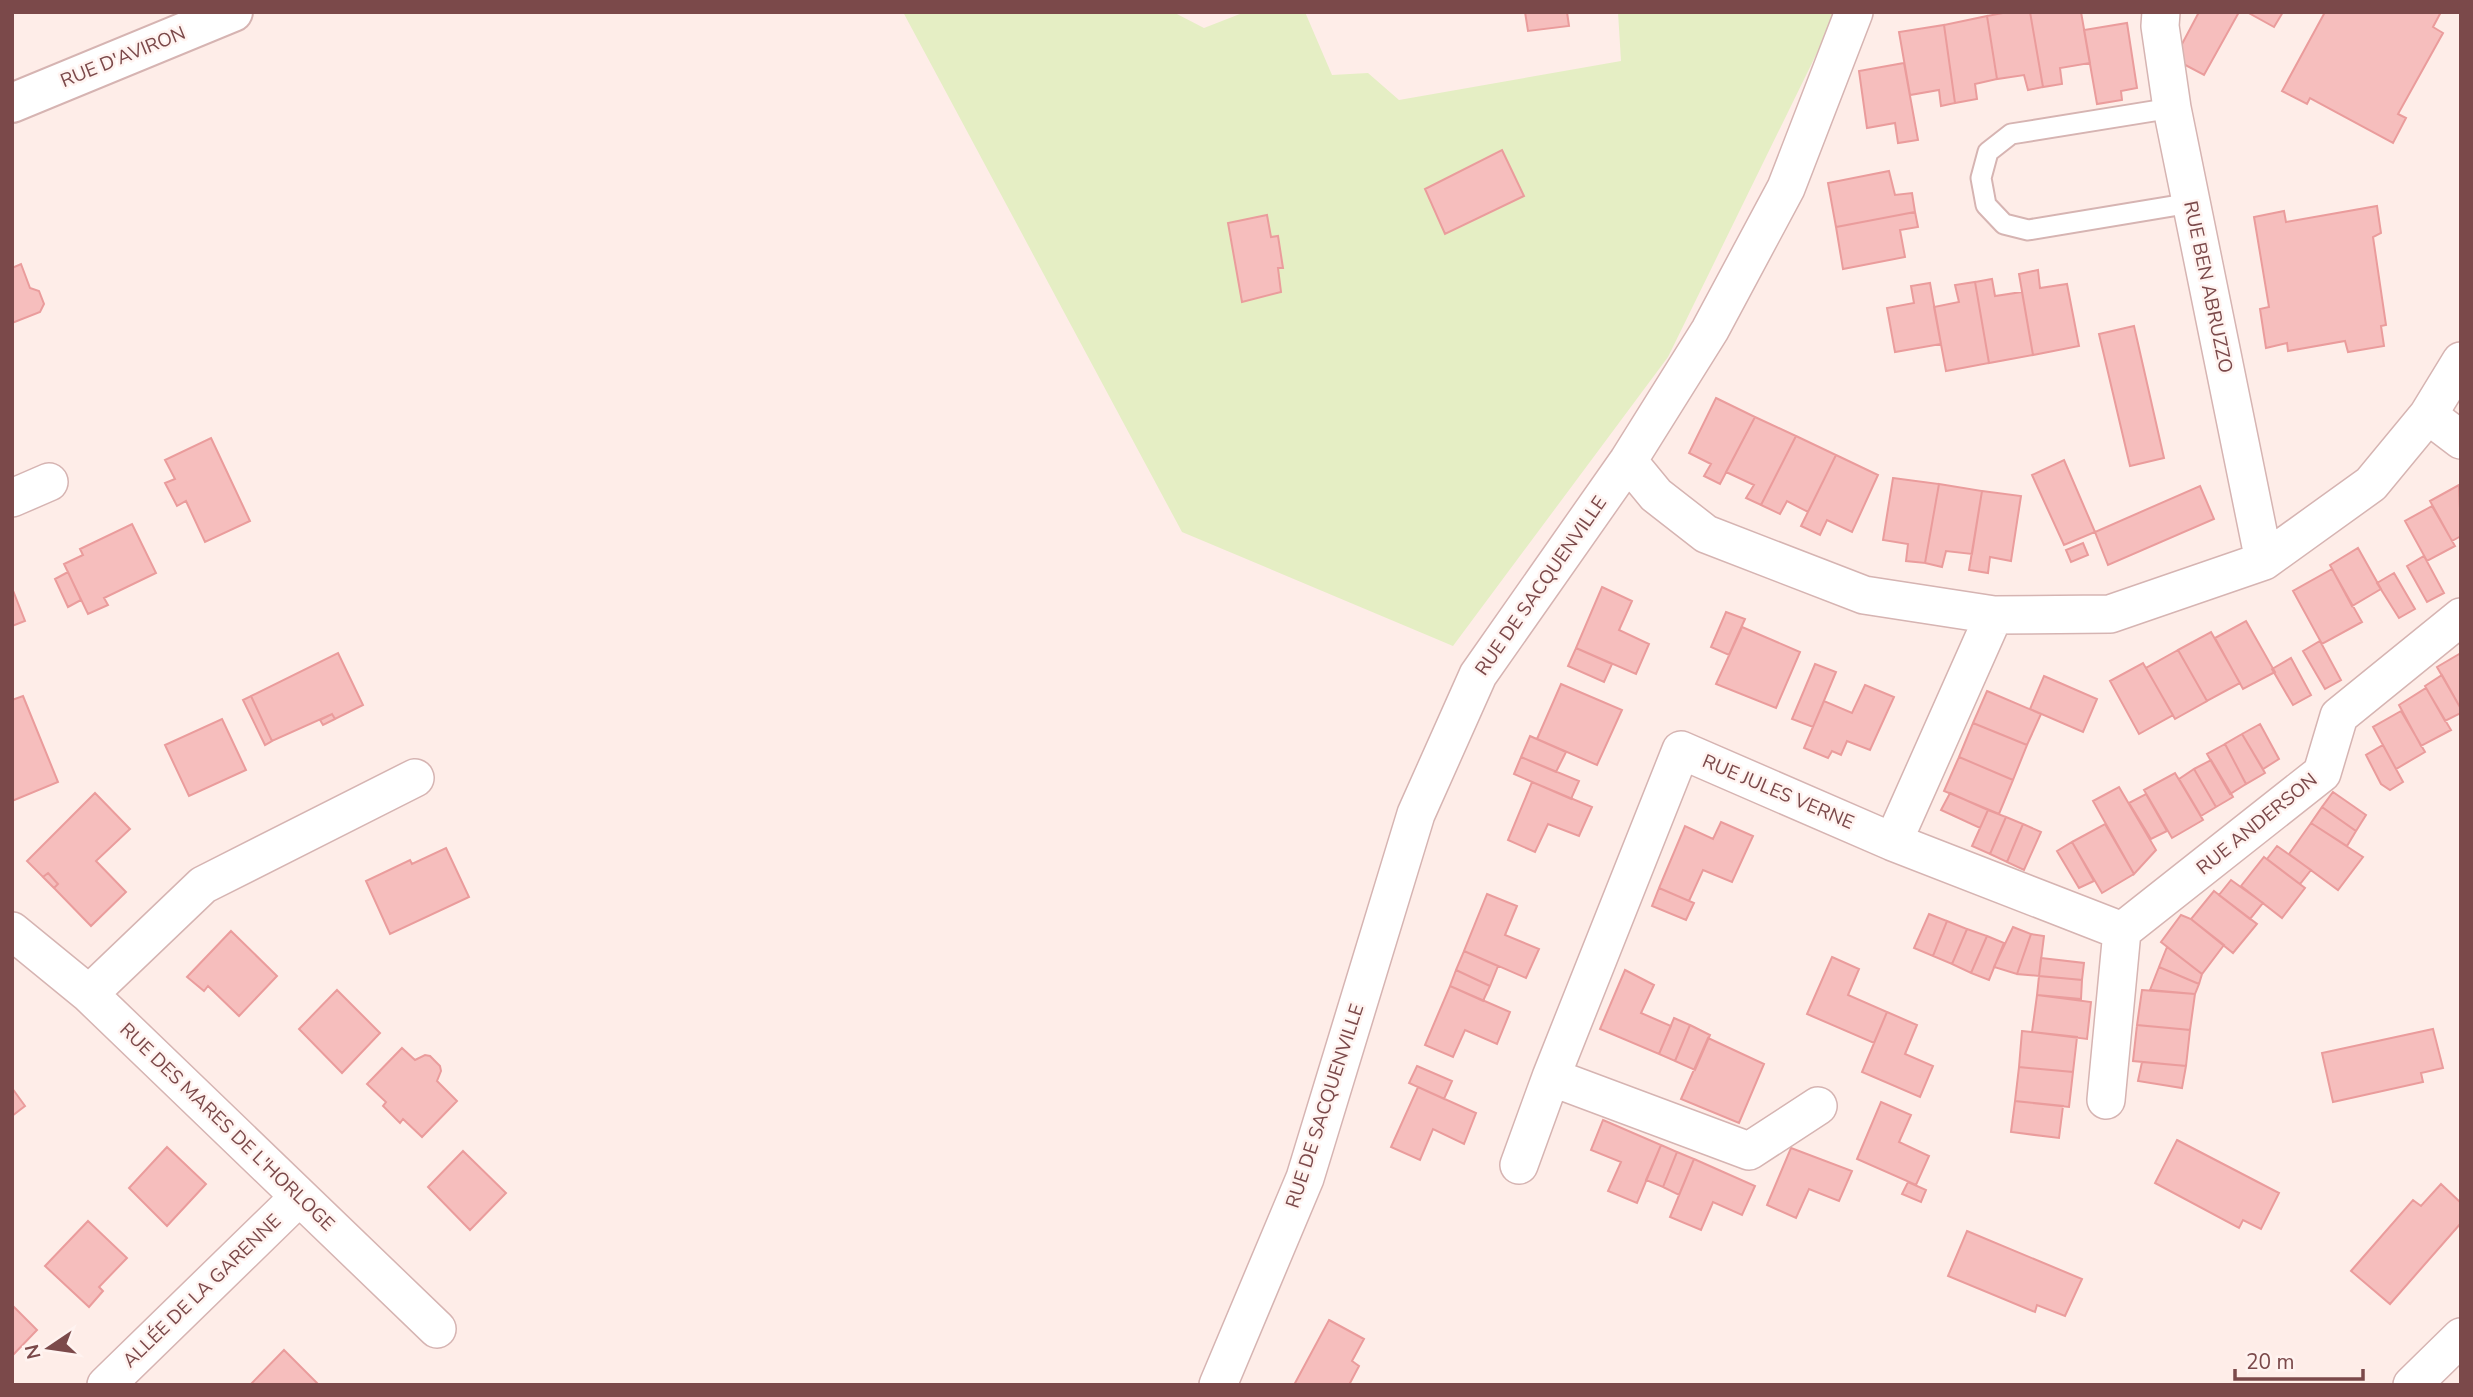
<svg xmlns="http://www.w3.org/2000/svg" width="2473" height="1397" viewBox="0 0 2473 1397" font-family="'Nunito Sans',sans-serif">
<rect width="100%" height="100%" fill="#feede8"/>
<path fill="#e5eec4" d="M903,12h270l31,16 41,-16h60l27,63 36,-2 31,27 222,-39 -3,-49h219l-169,345 -215,289 -271,-114z"/>
<path fill="#f6bebd" stroke="#ea9c9c" stroke-width="2" d="M1525,12h42l2,14 -41,5z
M2008,12h22l13,75 -15,3 -4,-15 -27,4 -10,-63z
M2030,12h51l9,51 -30,5 2,16 -19,3z
M2199,12h40l-35,63 -30,-16z
M2247,12h36l-9,15z
M2325,12h116l-8,15 10,6 -45,81 8,4 -13,25 -83,-45 -3,6 -25,-13z
M1987,16l10,63 -22,5 2,15 -22,4 -11,-78z
M2127,23l10,65 -16,3 1,9 -25,4 -13,-74z
M1944,25l11,78 -14,3 -2,-16 -29,5 -11,-63z
M1904,63l14,77 -20,3 -3,-20 -28,5 -8,-57z
M1502,150l22,46 -79,38 -20,-45z
M1889,171l6,24 17,-2 3,19 -79,15 -8,-44z
M2377,206l4,27 -8,4 13,88 -5,1 3,20 -36,6 -3,-11 -57,10 -1,-8 -21,5 -6,-39 9,-2 -15,-90 30,-6 2,11z
M1915,212l3,15 -18,3 5,27 -62,12 -7,-42z
M1267,215l4,22 7,-1 5,32h-5l3,24 -39,10 -14,-79z
M21,264l9,24 9,3 5,13 -4,8 -28,11v-55z
M2038,270l2,18 27,-4 12,62 -46,9 -14,-81z
M1992,279l3,17 27,-4 11,63 -44,8 -14,-81z
M1975,282l14,81 -43,8 -12,-64 25,-5 -4,-17z
M1930,283l11,61 -46,8 -8,-44 27,-5 -3,-17z
M2134,326l30,132 -34,8 -31,-132z
M1716,398l39,19 -35,67 -16,-8 7,-12 -22,-11z
M1755,417l41,19 -35,69 -15,-7 8,-13 -28,-13z
M1796,436l40,19 -28,57 -21,-11 -7,13 -19,-9z
M211,438l39,83 -45,21 -19,-41 -9,5 -12,-23 10,-4 -10,-19z
M1836,455l42,20 -26,57 -25,-12 -7,15 -19,-9z
M2064,460l31,72 -31,13 -32,-70z
M1893,478l46,6 -14,79 -19,-2 2,-17 -25,-4z
M1939,484l43,7 -10,63 -26,-3 -4,16 -17,-4z
M2459,485l2,51 -9,5 -22,-40z
M2200,486l14,33 -106,46 -13,-33z
M1982,491l39,5 -10,65 -21,-4 -2,16 -19,-3z
M2432,506l23,40 -28,15 -22,-40z
M132,524l24,49 -52,25 4,7 -20,9 -24,-50 19,-9 -3,-6z
M2083,543l5,12 -17,7 -5,-12z
M2358,548l23,41 -29,17 -22,-41z
M2424,556l20,37 -17,9 -20,-36z
M2332,569l30,53 -40,22 -29,-53z
M68,572l13,28 -13,7 -13,-28z
M2394,573l21,36 -16,9 -22,-35z
M1602,587l30,14 -13,29 30,14 -13,30 -60,-26z
M12,588l13,33 -13,5z
M1726,612l19,7 -16,36 -18,-8z
M2246,621l29,51 -32,17 -28,-51z
M1742,627l58,25 -24,56 -60,-24z
M2211,632l29,51 -33,18 -29,-51z
M2320,641l21,39 -16,9 -22,-38z
M1576,648l36,16 -8,18 -36,-16z
M2178,650l29,51 -32,18 -29,-51z
M338,653l25,52 -28,14 -3,-5 -60,27 -21,-45z
M2461,653v56l-24,-42z
M2291,658l20,37 -18,10 -21,-36z
M2143,663l30,52 -34,19 -29,-53z
M1815,664l21,8 -23,55 -21,-8z
M2442,675l19,34v4l-16,8 -20,-35z
M2044,676l53,23 -14,33 -53,-23z
M1561,684l61,26 -25,55 -60,-26z
M1865,685l29,12 -24,53 -23,-9 -6,14 -9,-4 -4,7 -24,-10 20,-47 28,12z
M2426,688l25,42 -30,16 -22,-41z
M1987,691l54,23 -14,31 -54,-22z
M23,696l35,86 -46,19v-101z
M251,696l21,45 -7,4 -22,-45z
M2401,711l24,41 -29,17 -23,-42z
M332,714l3,5 -12,6 -3,-5z
M222,719l24,51 -57,26 -24,-51z
M1973,723l54,22 -14,35 -54,-23z
M2260,724l19,35 -16,10 -21,-35z
M2242,734l23,39 -19,11 -21,-40z
M1530,736l36,16 -10,20 -35,-15z
M2225,744l21,40 -16,10 -23,-40z
M2383,745l20,37 -13,8 -9,-6 -15,-29z
M1521,757l58,24 -8,18 -57,-25z
M1959,757l54,23 -14,34 -55,-23z
M2211,760l22,37 -17,10 -22,-38z
M2194,769l22,38 -15,9 -22,-37z
M2175,773l28,47 -31,18 -28,-48z
M1532,782l60,25 -13,29 -31,-12 -13,28 -27,-12z
M2119,787l37,63 -22,24 -41,-73z
M2333,792l33,23 -10,16 -34,-24z
M95,793l35,36 -34,32 30,31 -35,34 -37,-38 4,-4 -10,-11 -5,4 -16,-16z
M1950,793l38,17 -8,18 -39,-18z
M2146,794l21,37 -16,8 -22,-36z
M2322,807l34,24 -9,15 -36,-23z
M1988,810l18,7 -16,37 -18,-8z
M2006,817l17,7 -16,38 -17,-8z
M1721,822l32,14 -21,46 -29,-12 -14,31 -30,-13 26,-62 28,13z
M2311,823l52,34 -25,33 -49,-36z
M2023,824l18,8 -17,38 -17,-8z
M2105,824l29,50 -32,19 -30,-51z
M2072,842l22,39 -15,7 -22,-37z
M2277,846l34,24 -11,14 -33,-25z
M446,848l23,49 -79,37 -24,-53 44,-21 2,4z
M2264,857l41,31 -23,30 -41,-32z
M48,873l10,11 -4,4 -11,-11z
M2231,880l32,23 -13,16 -31,-24z
M1659,888l35,15 -8,17 -34,-14z
M2214,891l43,33 -24,29 -42,-34z
M1487,894l30,12 -12,29 34,14 -13,29 -62,-27z
M1929,914l18,7 -14,35 -19,-8z
M2181,915l10,4 33,26 -22,29 -41,-32z
M1947,921l20,8 -15,35 -19,-8z
M2013,927l18,7 -14,40 -23,-7z
M1967,929l20,7 -16,37 -19,-9z
M231,931l46,45 -38,40 -31,-30 -4,5 -17,-14z
M2031,934l13,2 -5,40 -22,-2z
M1987,936l17,7 -15,37 -18,-7z
M2167,947l35,27 -3,10 -40,-17z
M1464,951l34,15 -8,20 -34,-16z
M1832,957l27,12 -11,26 39,17 -13,31 -67,-29z
M2041,958l43,5 -2,17 -43,-4z
M2159,967l40,17 -4,10 -45,-4z
M1456,970l34,16 -7,15 -33,-15z
M1625,970l29,15 -13,28 30,13 -12,28 -59,-25z
M2039,976l43,4 -1,19 -44,-4z
M1450,986l60,26 -13,32 -32,-14 -12,27 -28,-12z
M337,990l43,43 -38,40 -43,-44z
M2142,990l53,4 -5,36 -53,-5z
M2037,995l54,7 -4,37 -55,-7z
M1887,1012l30,13 -12,29 28,12 -13,31 -58,-25z
M1674,1018l16,7 -15,36 -16,-7z
M1690,1025l20,10 -15,35 -20,-9z
M2137,1025l53,5 -4,36 -53,-5z
M2433,1029l10,39 -22,5 2,9 -90,20 -11,-49z
M2022,1031l55,6 -4,35 -54,-5z
M1708,1038l56,26 -25,59 -58,-24z
M402,1048l13,12 10,-5 5,1 10,10 1,5 -4,10 20,20 -35,36 -19,-18 -3,4 -17,-17 3,-4 -19,-18z
M2142,1062l44,4 -4,22 -44,-7z
M1417,1066l35,15 -8,18 -35,-16z
M2019,1067l54,5 -4,35 -54,-6z
M1418,1087l58,26 -12,31 -31,-15 -13,31 -29,-13z
M12,1088l13,18 -13,10z
M2015,1101l48,5 -4,32 -48,-6z
M1881,1102l30,13 -12,27 30,14 -13,29 -59,-26z
M1603,1120l58,25 -24,58 -29,-12 13,-29 -30,-12z
M2177,1140l102,53 -18,36 -18,-9 -4,8 -84,-45z
M1661,1145l16,7 -14,35 -17,-7z
M167,1147l39,37 -39,42 -38,-38z
M1791,1148l61,23 -13,30 -30,-12 -13,29 -29,-13z
M463,1151l43,42 -36,37 -42,-43z
M1677,1152l17,7 -15,36 -16,-8z
M1694,1159l61,27 -13,29 -29,-13 -12,28 -31,-13z
M1908,1182l18,8 -5,12 -19,-8z
M2441,1184l20,19v20l-71,81 -39,-33 62,-71 8,6z
M88,1221l39,37 -28,29 4,4 -14,16 -44,-41z
M1967,1231l115,48 -17,37 -28,-11 -2,7 -87,-36z
M12,1305l25,25 -25,26z
M1329,1320l35,19 -12,22 7,5 -10,19h-55z
M284,1350l35,35h-69z"/>
<g fill="none" stroke-linecap="round" stroke-linejoin="round">
<g stroke="#d6b4b2" stroke-width="23">
<path id="service" d="M2172,108l-161,26 -23,18 -7,26 5,27 18,19 24,6 163,-27"/>
</g>
<g stroke="#d6b4b2" stroke-width="40">
<path id="minor" d="M2161,12l-1,14 12,82 92,453
M2428,415l33,25
M1628,461l28,34 50,39 158,61 130,20 116,-1 154,-53 107,-77 57,-69 33,-54
M12,498l37,-16
M1893,842l229,89 -16,169
M12,931l77,63 348,335
M2122,931l200,-158 17,-57 122,-99
M89,994l114,-109 212,-107
M1551,1077l198,74 69,-45
M1519,1165l32,-88 130,-327 212,92 101,-227
M106,1385l193,-188
M1218,1385l87,-207 111,-364 62,-139 150,-214 82,-131 76,-142 68,-176
M2412,1385l49,-48"/>
</g>
<g stroke="#d6b4b2" stroke-width="42">
<path id="tertiary" d="M12,103l221,-91"/>
</g>
<use href="#service" stroke="#fff" stroke-width="19"/>
<use href="#minor" stroke="#fff" stroke-width="37"/>
<use href="#tertiary" stroke="#fff" stroke-width="38"/>
</g>
<g text-anchor="middle" dominant-baseline="central" stroke-width="5" stroke-linejoin="round" paint-order="stroke">
<g font-size="19" fill="#7b494a" stroke="#fff3f0">
<text transform="translate(123 57) rotate(-22)">RUE D'AVIRON</text>
<text transform="translate(2208 287) rotate(78)">RUE BEN ABRUZZO</text>
<text transform="translate(1541 586) rotate(-55)">RUE DE SACQUENVILLE</text>
<text transform="translate(1778 792) rotate(23)">RUE JULES VERNE</text>
<text transform="translate(2257 824) rotate(-39)">RUE ANDERSON</text>
<text transform="translate(1325 1106) rotate(-72)">RUE DE SACQUENVILLE</text>
<text transform="translate(227 1127) rotate(44)">RUE DES MARES DE L'HORLOGE</text>
<text transform="translate(202 1291) rotate(-44)">ALLÉE DE LA GARENNE</text>
</g>
</g>
<rect width="2473" height="1397" fill="none" stroke="#7b494a" stroke-width="28"/>
<g transform="translate(49 1348) rotate(257)" stroke="#fff3f0" stroke-width="5" paint-order="stroke">
<path d="M0-5L12 26L0 18L-12 26Z" fill="#7b494a"/>
<text y="-10" font-size="19" font-weight="bold" text-anchor="middle" fill="#7b494a">N</text>
</g>
<path d="M2235 1369v10h128v-10" fill="none" stroke="#7b494a" stroke-width="3.5"/>
<text x="2246" y="1369" font-size="21" fill="#7b494a" stroke="#fff3f0" stroke-width="5" paint-order="stroke">20 m</text>
</svg>
